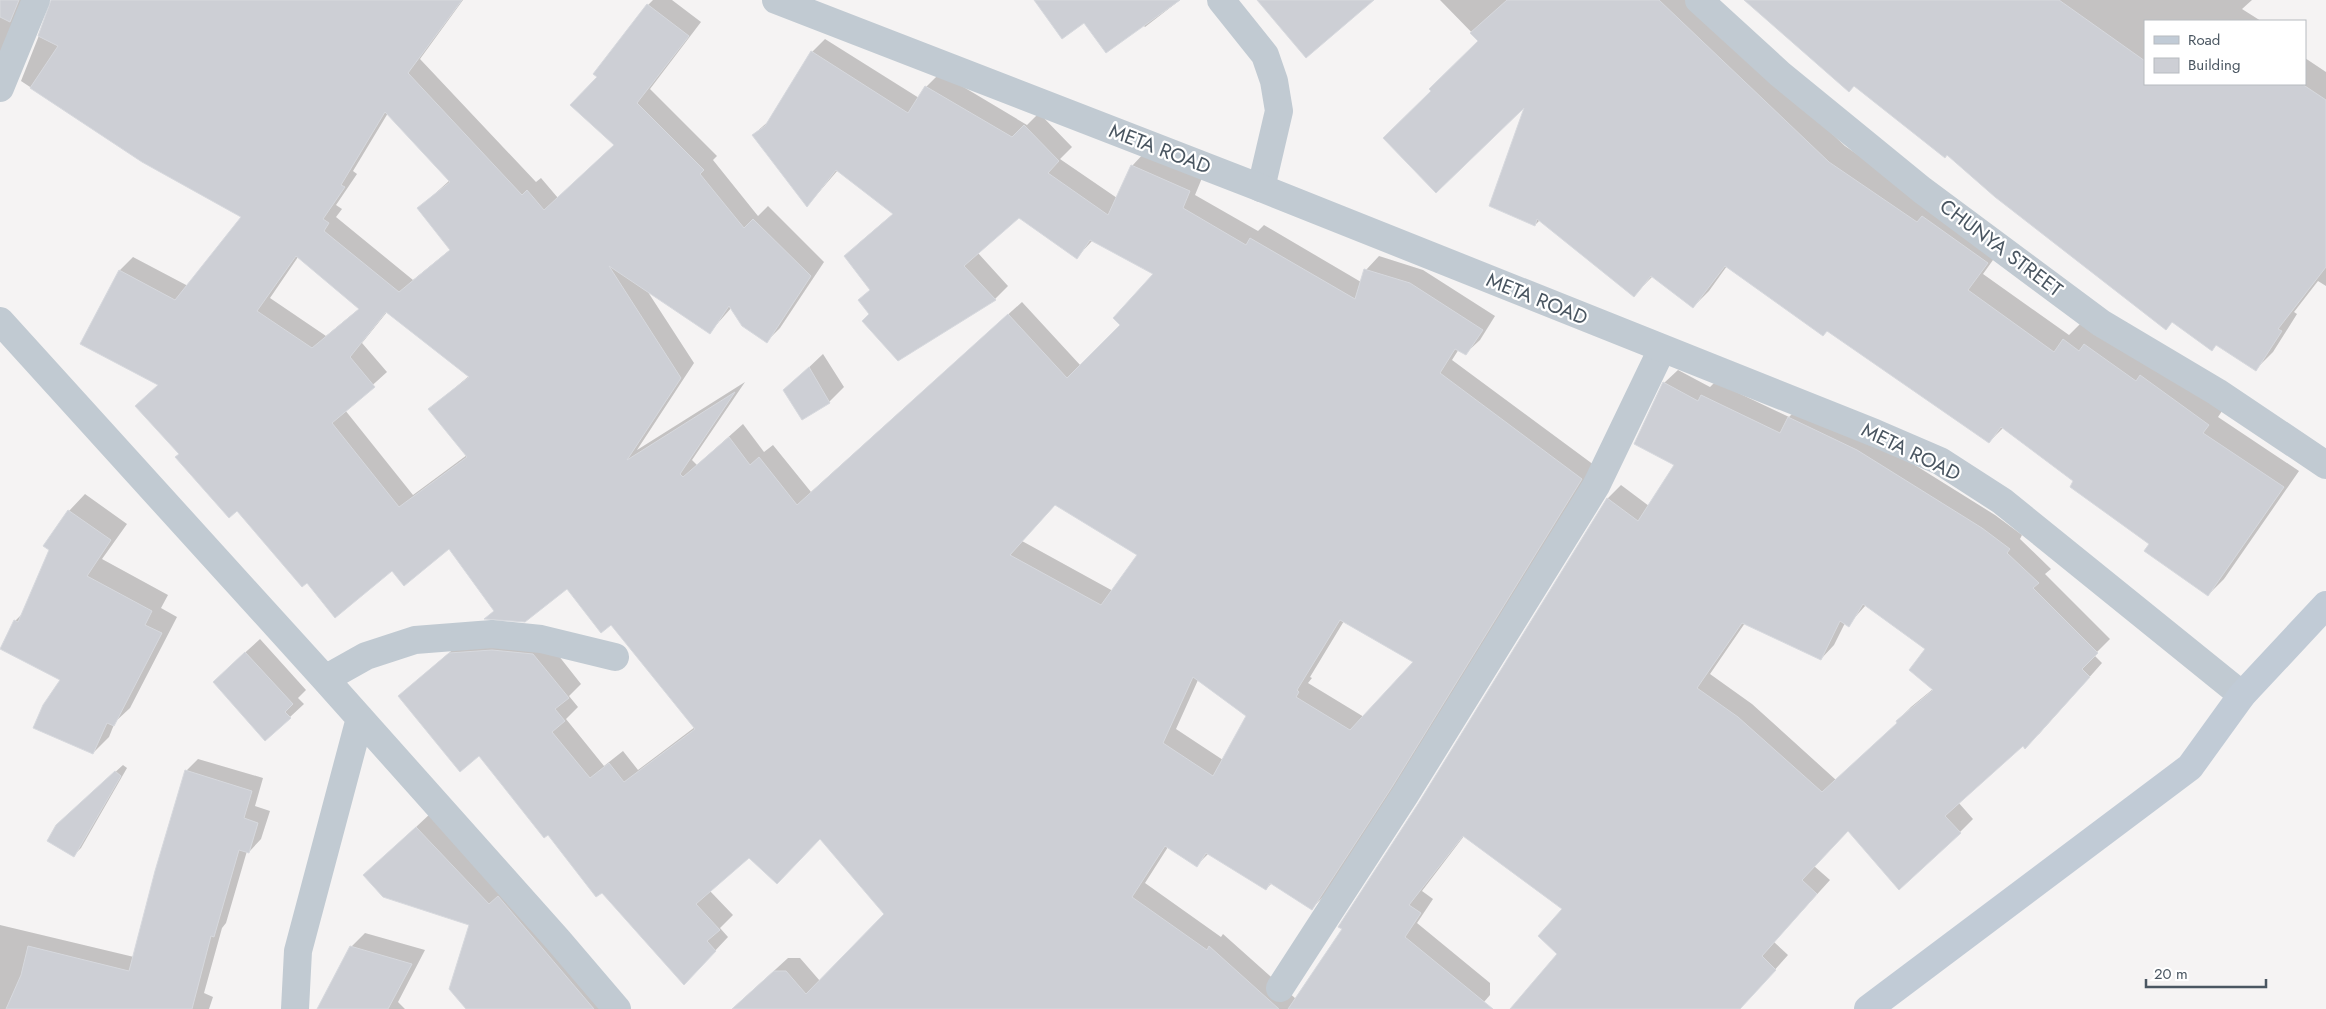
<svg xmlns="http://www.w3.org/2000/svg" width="2326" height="1009" viewBox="0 0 2326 1009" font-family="Jost,sans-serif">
<rect width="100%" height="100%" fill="#f5f3f3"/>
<path fill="#0003" fill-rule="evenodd" d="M0,0h26l-26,55z
M53,0h410l-43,59 116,123 5,-4 17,20 57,-54 -16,-67 49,-72 5,-5h19l29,22 -51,67 67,67 -4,4 45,56 10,-10 56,56 -44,66 -13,13 -35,-34 -22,25 -64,-43 48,74 -57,87 108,-68 -53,78 5,5 46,-41 21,28 9,-7 38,47 211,-190 59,64 41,-41 33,-51 -62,-34 -16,17 -58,-40 -41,36 30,33 -13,13 -124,14v-24l-12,-46 35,-30 -56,-43 -31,36 -54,-71 17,-15 42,-68 13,-13 94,59 7,-11 14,-14 87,52 12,-12 33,34 -12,12 57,39 15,-32 13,-14 57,26 -7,17 63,36 6,-6 97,57 5,-12 13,-14 44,14 72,46 -15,24 -14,13 -7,-4 -7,11 142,105 -189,307 -80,123 -13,13 -40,-25 -6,6 -57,-36 -12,12 -29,-18 -23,36 76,54 2,-3 73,65 48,-71 264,-430 13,-13 28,21 27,-41 -12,-82 14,-13 32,17 5,-5 74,35 13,-13 68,33 125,78 27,20 -2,4 31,30 -6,5 65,65 -16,16 8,8 -63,71 -16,11 -65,57 15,17 -13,13 -111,-2 -35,36 16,14 -56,62 14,13 -32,36 -24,18h-220l46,-55 6,-45 -100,-73 -42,55 11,8 -16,24 73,60v12l-12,14h-746l56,-51h12l20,23 66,-67 -66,-77 -71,20 -39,34 23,24 -13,13 8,9 -31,33 -149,-137 -69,-79 -80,-58 65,-56 83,1 34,43 -12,12 9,11 -12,12 38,47 19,-15 15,19 57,-43 -84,-104 -44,-36 -80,31 8,-8 -46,-63 -57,22 -85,12 -126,-128 -22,-69 -77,-41 38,-73 13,-13 55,29 55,-69 -101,-56 -121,-80zM388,113l62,67 -32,29 33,40 -38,31 -77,-63 6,-8 -6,-4 21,-31 -4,-3zM298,257l62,51 -34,28 -56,-38zM387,312l82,64 -39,33 37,46 -54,40 -68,-85 42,-38 -25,-29zM1056,504l82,51 -25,36 -91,-50zM1866,605l61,44 6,40 -22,18 -14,14 2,1 -63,58 -84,-76 -42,-30 35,-51 76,36 13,-14 11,-22 3,2zM1344,621l71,41 -51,55 -56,-34 4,-5 -2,-1zM1198,680l49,36 -24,44 -47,-31z
M1035,0h145l-35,27 -2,-2 -59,-4z
M1440,0h251l154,146 88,60 70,40 -20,28 86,61 11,-11 144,84 -6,9 81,54 -75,108 -16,16 -57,-52 -76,-62 -72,-53 -14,14 -161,-112 -101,-64 -18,25 -16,16 -40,-31 -19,19 -94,-75 -5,5 -8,-121 -95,-13 48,-50z
M1746,0h506l-10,9 19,12h-116v63h160v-26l21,14v214l-8,-5 -24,31 3,2 -24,38 -17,17 -39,-25 -5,5 -39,-28 -7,7 -218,-175z
M823,354l21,33 -15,15 -26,16 -18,-28z
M85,494l42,30 -25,35 66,36 -7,13 16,9 -47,91 -15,14 -6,15 -16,16 -32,-73 -60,-32 14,-27 9,-9 45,-101z
M260,639l46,51 -8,8 6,6 -14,13 -62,-49z
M198,759l65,19 -8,28 15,5 -9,28 -12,13 -2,-1 -21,72 -4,5 -18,65 9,4 -4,12h-209v-84l134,32 52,-186z
M123,765l4,3 -46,80 -7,7 -9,-37z
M432,812l197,197h-132l-26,-85 -90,-64z
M365,933l60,17 -27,52 7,7h-86l32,-62z"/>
<path fill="#cdcfd5" stroke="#d7d9de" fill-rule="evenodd" d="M0,0h19l-9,22 -10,-5z
M51,0h411l-54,73 114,122 5,-5 17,20 70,-65 -44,-40 27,-28 -4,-3 54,-70 42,32 -52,67 67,67 -4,4 44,54 9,-9 58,57 -44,67 -25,-17 -13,-20 -19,28 -101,-68 72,112 -54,82 108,-68 -55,82 3,3 46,-40 21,28 9,-8 38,48 211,-191 59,64 53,-53 -7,-7 40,-44 -63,-34 -13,19 -58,-41 -55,48 32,34 -98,61 -36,-40 7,-7 -11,-14 12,-10 -26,-34 49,-42 -57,-44 -29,37 -55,-72 13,-9 46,-75 97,62 17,-27 87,51 12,-12 35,36 -11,12 60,42 23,-50 59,26 -7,17 63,37 4,-7 105,61 9,-30 46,14 73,47 -17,25 -11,-6 -15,24 142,106 -190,308 -80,123 -42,-27 -4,7 -60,-37 -9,14 -32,-21 -33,51 75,53 2,-4 70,63h-547l42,-38h12l20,23 78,-80 -64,-75 -43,45 -28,-26 -53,46 24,26 -13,11 9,10 -32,34 -82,-92 -6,4 -48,-62 -4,3 -65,-82 -19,16 -62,-76 51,-43 43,-3 41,4 36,44 -14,11 10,12 -13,11 38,46 19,-15 15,19 71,-53 -84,-104 -10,8 -34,-44 -42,33 -41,-3 10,-8 -45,-62 -45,37 -12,-15 -57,47 -28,-35 -5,4 -65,-76 -8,7 -54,-61 4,-3 -44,-48 23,-21 -78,-41 39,-74 56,30 66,-83 -99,-55 -112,-74 28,-42 -20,-10zM385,112l65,70 -33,26 33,42 -51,42 -75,-61 5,-8 -6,-4 22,-32 -4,-2zM296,256l63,53 -47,39 -55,-37zM386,312l83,65 -41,32 39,48 -68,50 -67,-84 43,-36 -25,-30zM1055,505l82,50 -36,50 -91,-50zM1340,620l73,42 -63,68 -54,-33 3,-5 -2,-2zM1193,677l53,39 -33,60 -50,-33z
M1034,0h146l-74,53 -22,-30 -22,16z
M1257,0h117l-68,58z
M1507,0h152l170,162 88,60 5,-6 66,47 -20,27 86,62 9,-13 16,12 5,-7 52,37 4,-6 69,50 -6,8 81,54 -76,109 -64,-45 5,-7 -79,-57 3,-6 -72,-54 -12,16 -162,-112 -4,5 -98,-70 -32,42 -42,-32 -17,21 -97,-78 -2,7 -46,-20 35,-98 -88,85 -53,-55 48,-47 -2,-2 49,-48 -8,-8z
M1744,0h315l86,61v23h157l24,16v167l-48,62 4,2 -26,40 -40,-26 -4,6 -40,-29 -6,8 -171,-133 -48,-42 -2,3 -91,-72 -5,6z
M809,367l21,36 -28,17 -19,-30z
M1663,382l35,19 3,-6 79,38 8,-16 69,33 125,78 28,21 -3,4 32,30 -6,5 65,65 -16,16 8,8 -65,72 -2,-3 -78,70 16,17 -62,57 -51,-59 -46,49 15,14 -55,62 14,14 -36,39h-230l47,-55 -19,-18 24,-27 -99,-73 -54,69 12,8 -16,24 88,72h-205l54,-80 -4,-2 80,-123 189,-306 31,23 36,-56 -40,-21zM1863,604l62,45 -16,21 24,20 -37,31 1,2 -75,69 -84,-75 -41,-29 45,-65 79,37 19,-39 9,6z
M68,510l43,30 -24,36 65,35 -7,14 17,8 -48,93 -7,-3 -14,31 -60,-26 10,-23 17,-25 -60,-31 14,-29 4,2 31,-72 -6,-4z
M245,652l48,52 -8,8 6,6 -26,23 -52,-59z
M185,770l67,21 -8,27 14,5 -9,30 -10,-3 -25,87 -3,-1 -19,73h-186l15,-34 7,-29 101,25 26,-100z
M115,771l6,5 -47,81 -27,-16 9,-16z
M416,827l73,77 9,-8 96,113h-128l-17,-20 20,-64 -86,-28 -20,-22z
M350,946l62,18 -24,45h-71z"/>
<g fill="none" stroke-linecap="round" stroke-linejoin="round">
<path stroke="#c1cad2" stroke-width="28" d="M1221,0l44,55 9,26 5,30 -18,77
M1699,0l81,74 142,116 179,133 116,69 109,73
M0,88l36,-88
M0,321l325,358 233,261 59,69
M325,679l41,-23 49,-16 77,-6 49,5 74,18
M1280,988l125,-193 191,-309 66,-137
M295,1009l3,-58 62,-233"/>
<path stroke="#c1cad2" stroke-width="28" d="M776,0l485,188 614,245 65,28 62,40 240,194"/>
<path stroke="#c1cbd6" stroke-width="28" d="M1868,1009l322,-242 52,-72 84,-90"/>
</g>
<g text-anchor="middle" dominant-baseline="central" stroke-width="4.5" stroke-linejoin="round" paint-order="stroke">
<g font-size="20" fill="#4a5661" stroke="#fff">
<text transform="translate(1160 149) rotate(21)">META ROAD</text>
<text transform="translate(2001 248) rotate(37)">CHUNYA STREET</text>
<text transform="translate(1537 299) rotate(22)">META ROAD</text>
<text transform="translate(1911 452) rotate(26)">META ROAD</text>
</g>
</g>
<rect x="2144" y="20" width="162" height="65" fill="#ffffff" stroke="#b7bbc0"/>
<rect x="2154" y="36" width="25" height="8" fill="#c1cbd6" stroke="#b7bbc0"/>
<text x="2188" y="45" font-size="15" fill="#4a5661">Road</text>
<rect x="2154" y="58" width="25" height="15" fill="#cdcfd5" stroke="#b7bbc0"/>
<text x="2188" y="70" font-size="15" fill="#4a5661">Building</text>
<path d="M2146 979v8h120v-8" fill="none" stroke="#4a5661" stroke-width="2.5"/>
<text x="2154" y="979" font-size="15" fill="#4a5661" stroke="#ffffff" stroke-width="4" paint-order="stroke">20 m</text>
</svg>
